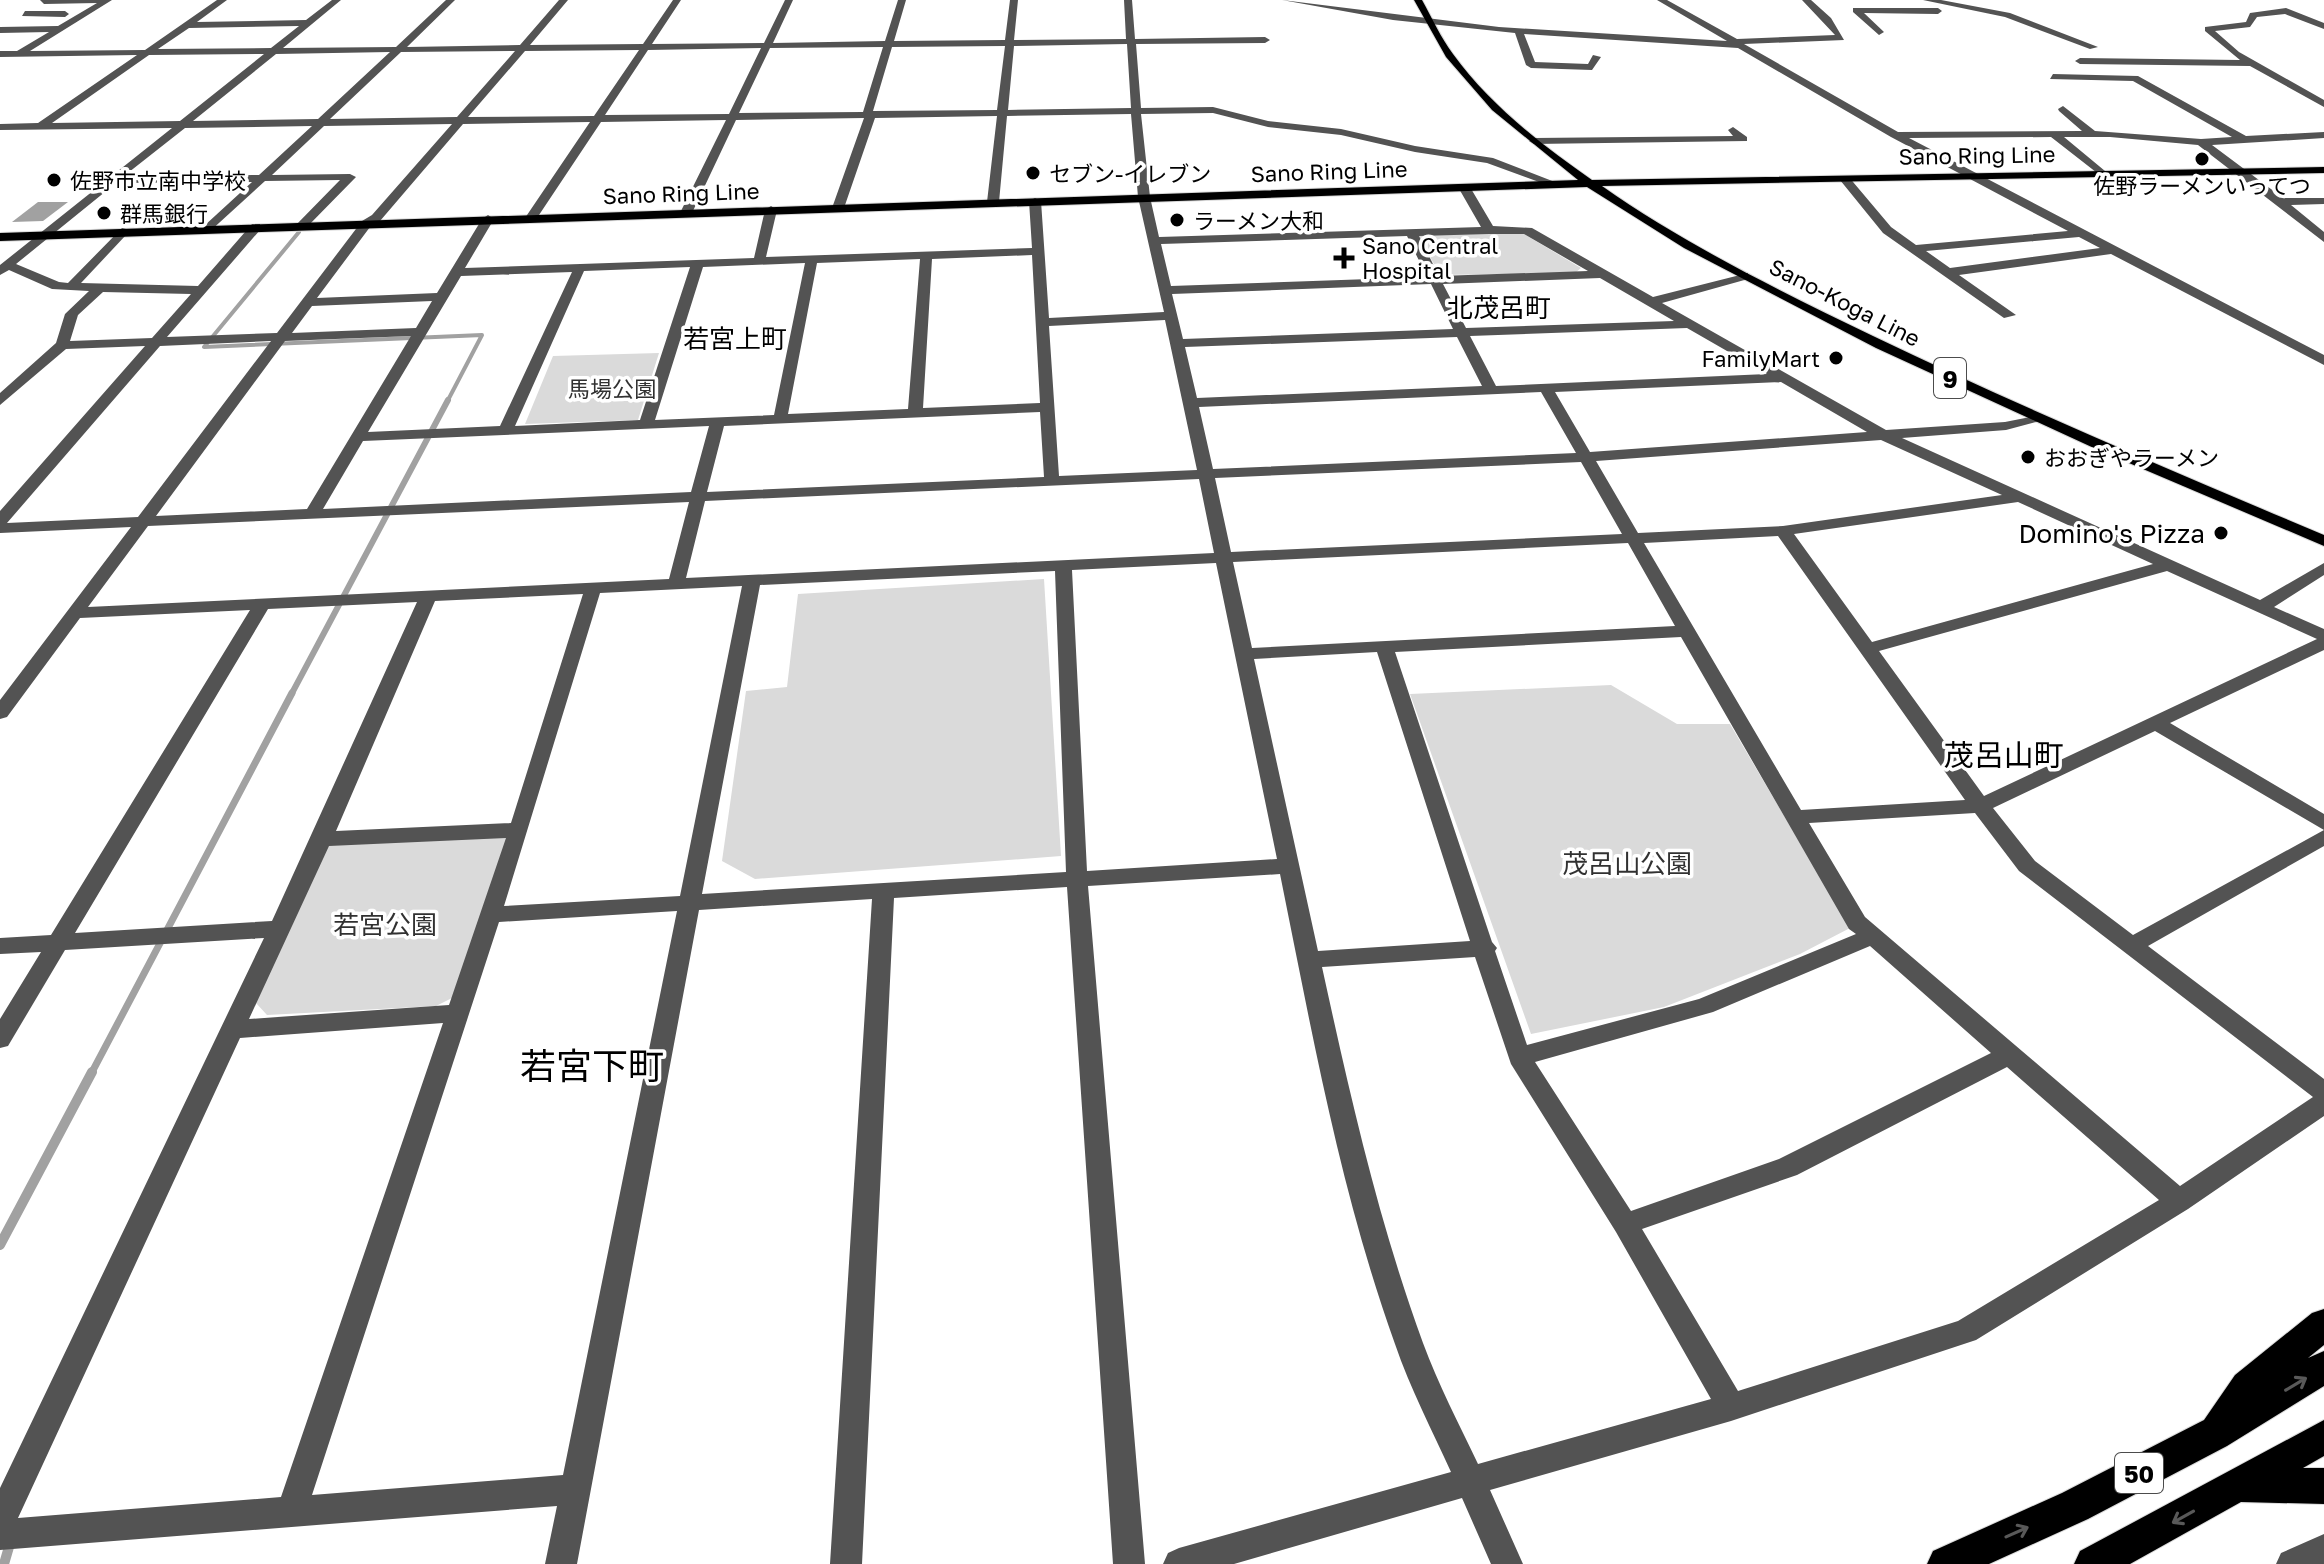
<svg xmlns="http://www.w3.org/2000/svg" width="2324" height="1564" viewBox="0 0 2324 1564" font-family="'Golos Text','Noto Sans JP',sans-serif">
<rect width="100%" height="100%" fill="#fff"/>
<path fill="#dadada" d="M1519,231l62,37 -6,5 -135,2 -22,-40z
M659,353l-21,67 -113,4 28,-68z
M1044,579l17,277 -306,23 -33,-18 24,-170 41,-4 11,-93z
M1611,685l66,39h53l120,204 -50,26 -136,53 -133,27 -121,-340z
M514,833l-58,163 -20,10 -169,9 -11,-12 70,-162z"/>
<path fill="#a1a1a1" d="M38,202h30l-25,19 -31,1z"/>
<g fill="none" stroke-linecap="round" stroke-linejoin="round">
<path stroke="#a1a1a1" stroke-width="4" d="M299,232l-95,115 278,-12 -35,67"/>
<path stroke="#a1a1a1" stroke-width="6" d="M291,695l157,-295"/>
<path stroke="#a1a1a1" stroke-width="7" d="M91,1074l201,-381"/>
<path stroke="#a1a1a1" stroke-width="10" d="M0,1245l92,-173
M4,1564l7,-24"/>
<g stroke="#dbdbdb" stroke-width="2">
<path id="major" d="M1414,0h8c10,18 19,38 31,54 37,51 89,91 139,126l732,-13v6l-722,13c84,59 178,105 271,150 148,71 299,135 451,199v11l-228,-97 -220,-101 -192,-100 -97,-61 -1587,54v-8l1578,-53 -86,-70 -46,-53z"/>
</g>
<g stroke="#dbdbdb" stroke-width="2">
<path id="highway" d="M2324,1309v36l-16,13 16,-7v35l-97,60 -139,73 -99,45h-62l6,-13 129,-58 142,-73 31,-45 77,-62z
M2324,1420v36l-21,12h21v36l-83,-2 -111,62h-56l6,-13z"/>
</g>
<path fill="#535353" fill-rule="evenodd" d="M40,0h72l-82,51 115,-1 72,-50h10l-30,22 109,-2 26,-20h9l-58,48 113,-1 50,-47h9l-48,47 113,-2 39,-45h9l-38,45 113,-1 30,-44h8l-29,44 112,-1 21,-43h8l-20,43 112,-2 13,-41h8l-12,41 111,-1 5,-40h8l-4,40 112,-1 -2,-39h8l3,39 130,-2 5,3 -5,3 -129,1 5,64 72,-1 55,14 73,8 74,17 78,12 67,26 -10,2 -63,-23 -72,-11 -74,-17 -73,-8 -55,-14 -72,1 9,83 9,40 322,-10 -23,-40 6,-3 6,3 23,39 39,2 121,69 95,-24v6l-86,24 224,127 119,-8 35,-7v6l-34,9 -104,8 358,162 64,-37v12l-50,32 50,22v21l-154,73 154,91v32l-176,100 176,133v37l-136,93 -212,131 -245,81 -241,69 33,74h-32l-29,-66 -228,66h-71l5,-11 11,-5 272,-76c-19,-42 -41,-84 -56,-128 -55,-153 -83,-312 -115,-470l-192,12 57,678h-32l-46,-677 -173,11 -32,666h-32l42,-665 -173,11 -122,654h-32l12,-58 -557,44v-62l264,-550 -199,12 -57,96 -8,2v-29l41,-67 -41,2v-16l51,-3 199,-325 -170,8 -73,99 -7,2v-19l131,-173 -131,6v-22l145,-165 -79,3 -66,56v-12l56,-50 9,-29 24,-23 -37,-2 -43,-19 -9,5v-10l172,-137 -172,2v-6l38,-1 99,-68 -137,2v-6h17l32,-19 -49,1v-6l58,-1 39,-23 -53,1zM299,26l-28,22 -113,1 31,-21zM1127,44l4,64 -123,2 6,-64zM1005,46l-8,64 -124,1 19,-64zM883,47l-20,65 -124,1 31,-65zM761,48l-32,66 -124,1 43,-65zM639,50l-45,66 -126,1 57,-66zM515,51l-58,66 -127,2 71,-67zM390,52l-72,67 -125,2 83,-67zM264,54l-84,67 -128,2 97,-68zM1131,114l7,83 26,115 -115,6 -8,-117 -6,-3 -6,3 3,47 -266,9 11,-47 -6,-4 -6,4 -11,48 -289,10 29,-49 -6,-4 -6,4 -45,74 -120,5 53,-71 10,-6 83,-97 127,-2 -65,96 6,4 4,-1 66,-99 125,-2 -46,93 6,4 6,-4 44,-93 128,-2 -32,90 6,3 6,-3 31,-90 122,-2 -10,86 6,3 6,-3 8,-86zM452,124l-80,91 -10,6 -85,112 -110,4 93,-107v-6h-8l-54,62 -117,-3 45,-48v-6l-4,-1 -54,55 -9,-1 -43,-18 100,-81 136,-1 -48,44 -2,3 6,4 57,-52 75,-1 -45,46 10,3 51,-52 -6,-3 -78,1 52,-49zM312,126l-53,49 -135,1 61,-48zM1489,234h35l64,37 -149,5 -20,-40zM1407,236l20,41 -256,9 -10,-42zM1032,255l8,148 -117,5 9,-149zM920,259l-12,150 -120,5 29,-151zM805,263l-31,152 -119,5 48,-153zM690,267l-50,153 -125,6 69,-155zM572,272l-72,154 -132,6 93,-156zM1600,278l74,43 -208,7 -23,-44zM1431,284l22,45 -270,10 -11,-45zM103,292l88,2 -39,44 -82,3 8,-26zM432,301l-16,27 -124,5 20,-27zM1165,320l32,150 -138,6 -10,-150zM1687,328l80,46 -271,12 -26,-50zM411,336l-104,173 -151,7 129,-175zM1457,337l25,49 -285,12 -12,-51zM271,341l-133,176 -131,6 153,-177zM1781,382l86,50 -277,20 -35,-60zM1541,392l35,61 -363,16 -14,-62zM1040,412l4,65 -337,15 17,-66zM709,426l-18,66 -368,17 40,-68zM1881,440l121,55 -219,31 -145,7 -42,-72zM1581,462l41,72 -391,18 -16,-74zM1199,479l15,74 -528,25 19,-77zM689,502l-20,77 -581,28 60,-81zM2018,502l135,62 -281,78 -78,-108zM1778,536l187,264 -164,10 -157,-267zM1628,543l47,83 -423,22 -19,-86zM1216,563l61,296 -190,12 -15,-301zM1055,571l11,301 -364,22 58,-309zM2167,571l150,68 -333,157 -105,-145zM742,586l-62,310 -176,10 96,-313zM583,594l-72,229 -175,8 99,-230zM417,602l-145,319 -197,12 193,-324zM1681,637l168,292 7,5 -157,65 -172,46 -32,-94 2,-3 -5,-6 -97,-290zM1377,652l93,289 -152,10 -64,-292zM2155,731l169,99 -191,105 -98,-74 -42,-53zM1975,813l44,58 294,226 -133,89 -315,-269 -56,-94zM506,838l-57,167 -200,14 80,-173zM677,911l-114,564 -251,20 187,-573zM1870,946l121,107 -212,106 -148,52 -96,-149 178,-50zM1475,957l36,107 105,168 95,167 -233,65c-19,-40 -40,-80 -55,-121 -45,-123 -73,-248 -101,-376zM443,1023l-162,474 -263,21 222,-480zM2007,1067l152,133 -201,121 -220,70 -96,-162 155,-54z
M1282,0l217,27 228,14 -70,-41h10l70,39 98,-4 -33,-35h9l20,18 13,22 -100,4 154,88 184,-1 -23,-20 -1,-2 5,-3 32,25 106,8 31,-2 -99,-56 -83,-2 3,-5 85,2 108,60 78,-4v6l-112,7 71,53h41v6l-33,1 33,27v10l-126,-97 -88,-8h-46l41,34v4l-4,1 -50,-39 -142,1 415,217v10l-213,-111 -152,21 57,40 -12,3 -121,-85 -43,-53v-4h8l43,51 25,18 152,-14 -177,-94 -153,-89 -214,-14 11,28 53,2 5,-9 8,2 -9,13 -61,-2 -5,-3 -11,-32 -122,-13zM2079,237l21,11 -150,20 -24,-17z
M1923,0h18l69,13 88,34 -8,2 -85,-32z
M1853,8h85l4,3 -4,3 -74,-1 20,19 -5,3 -26,-23z
M2286,8l38,15v6l-39,-15 -28,3 -7,10 -35,4 24,21 85,48v7l-74,-41 -170,-2 -5,-3 5,-3 160,2 -35,-29v-4l41,-5 4,-9z
M25,11h40l4,3 -4,3 -43,-1z
M1733,127l14,10v4l-213,3 -5,-3 5,-3 199,-2 -5,-6z
M2324,1534v30h-48l5,-11z"/>
<use href="#major" fill="#000" fill-rule="evenodd"/>
<use href="#highway" fill="#000" fill-rule="evenodd"/>
</g>
<defs><path id="oneway-shaft" d="M-6 0H5M1.5-3L5.5 0L1.5 3" fill="none" stroke-width="1.6" stroke-linecap="round" stroke-linejoin="round" transform="scale(2)"/></defs>
<g stroke="#595959">
<use href="#oneway-shaft" transform="translate(2296 1384) rotate(-31)"/>
<use href="#oneway-shaft" transform="translate(2183 1517) rotate(151)"/>
<use href="#oneway-shaft" transform="translate(2017 1532) rotate(-24)"/>
</g>
<g fill="#000" stroke="#fff" stroke-width="3">
<circle cx="2202" cy="159" r="8"/>
<circle cx="1033" cy="173" r="8"/>
<circle cx="54" cy="180" r="8"/>
<circle cx="104" cy="213" r="8"/>
<circle cx="1177" cy="220" r="8"/>
<path d="M1340 246h8v8h8v8h-8v8h-8v-8h-8v-8h8z"/>
<circle cx="1836" cy="358" r="8"/>
<circle cx="2028" cy="457" r="8"/>
<circle cx="2221" cy="533" r="8"/>
</g>
<g text-anchor="middle" dominant-baseline="central" stroke-width="7" stroke-linejoin="round" paint-order="stroke">
<g font-size="22" fill="#000" stroke="#fff">
<text transform="translate(1977 155) rotate(-1)">Sano Ring Line</text>
<text transform="translate(1329 171) rotate(-2)">Sano Ring Line</text>
<text transform="translate(681 193) rotate(-2)">Sano Ring Line</text>
<text transform="translate(1845 302) rotate(27)">Sano-Koga Line</text>
</g>
<g font-size="22" fill="#000" stroke="#fff" text-anchor="start">
<text x="1049" y="173">セブン-イレブン</text>
<text x="70" y="180">佐野市立南中学校</text>
<text x="2202" y="185" text-anchor="middle">佐野ラーメンいってつ</text>
<text x="120" y="213">群馬銀行</text>
<text x="1193" y="220">ラーメン大和</text>
<text x="1362" y="245">Sano Central<tspan x="1362" dy="25">Hospital</tspan></text>
<text x="1820" y="358" text-anchor="end">FamilyMart</text>
<text x="2044" y="457">おおぎやラーメン</text>
</g>
<g font-size="22" fill="#313131" stroke="#fff">
<text x="612" y="388">馬場公園</text>
</g>
<g fill="#fff" stroke="#4c4c4c" stroke-width="2">
<rect x="1934" y="358" width="32" height="40" rx="6"/>
<rect x="2115" y="1453" width="48" height="40" rx="6"/>
</g>
<g font-size="24" font-weight="bold" fill="#000">
<text x="1950" y="378">9</text>
<text x="2139" y="1473">50</text>
</g>
<g font-size="26" fill="#000" stroke="#fff">
<text x="1499" y="307">北茂呂町</text>
<text x="735" y="338">若宮上町</text>
</g>
<g font-size="26" fill="#000" stroke="#fff" text-anchor="end">
<text x="2205" y="533">Domino's Pizza</text>
</g>
<g font-size="26" fill="#313131" stroke="#fff">
<text x="1627" y="863">茂呂山公園</text>
<text x="385" y="924">若宮公園</text>
</g>
<g font-size="30" fill="#000" stroke="#fff">
<text x="2004" y="755">茂呂山町</text>
</g>
<g font-size="36" fill="#000" stroke="#fff">
<text x="592" y="1065">若宮下町</text>
</g>
</g>
</svg>
